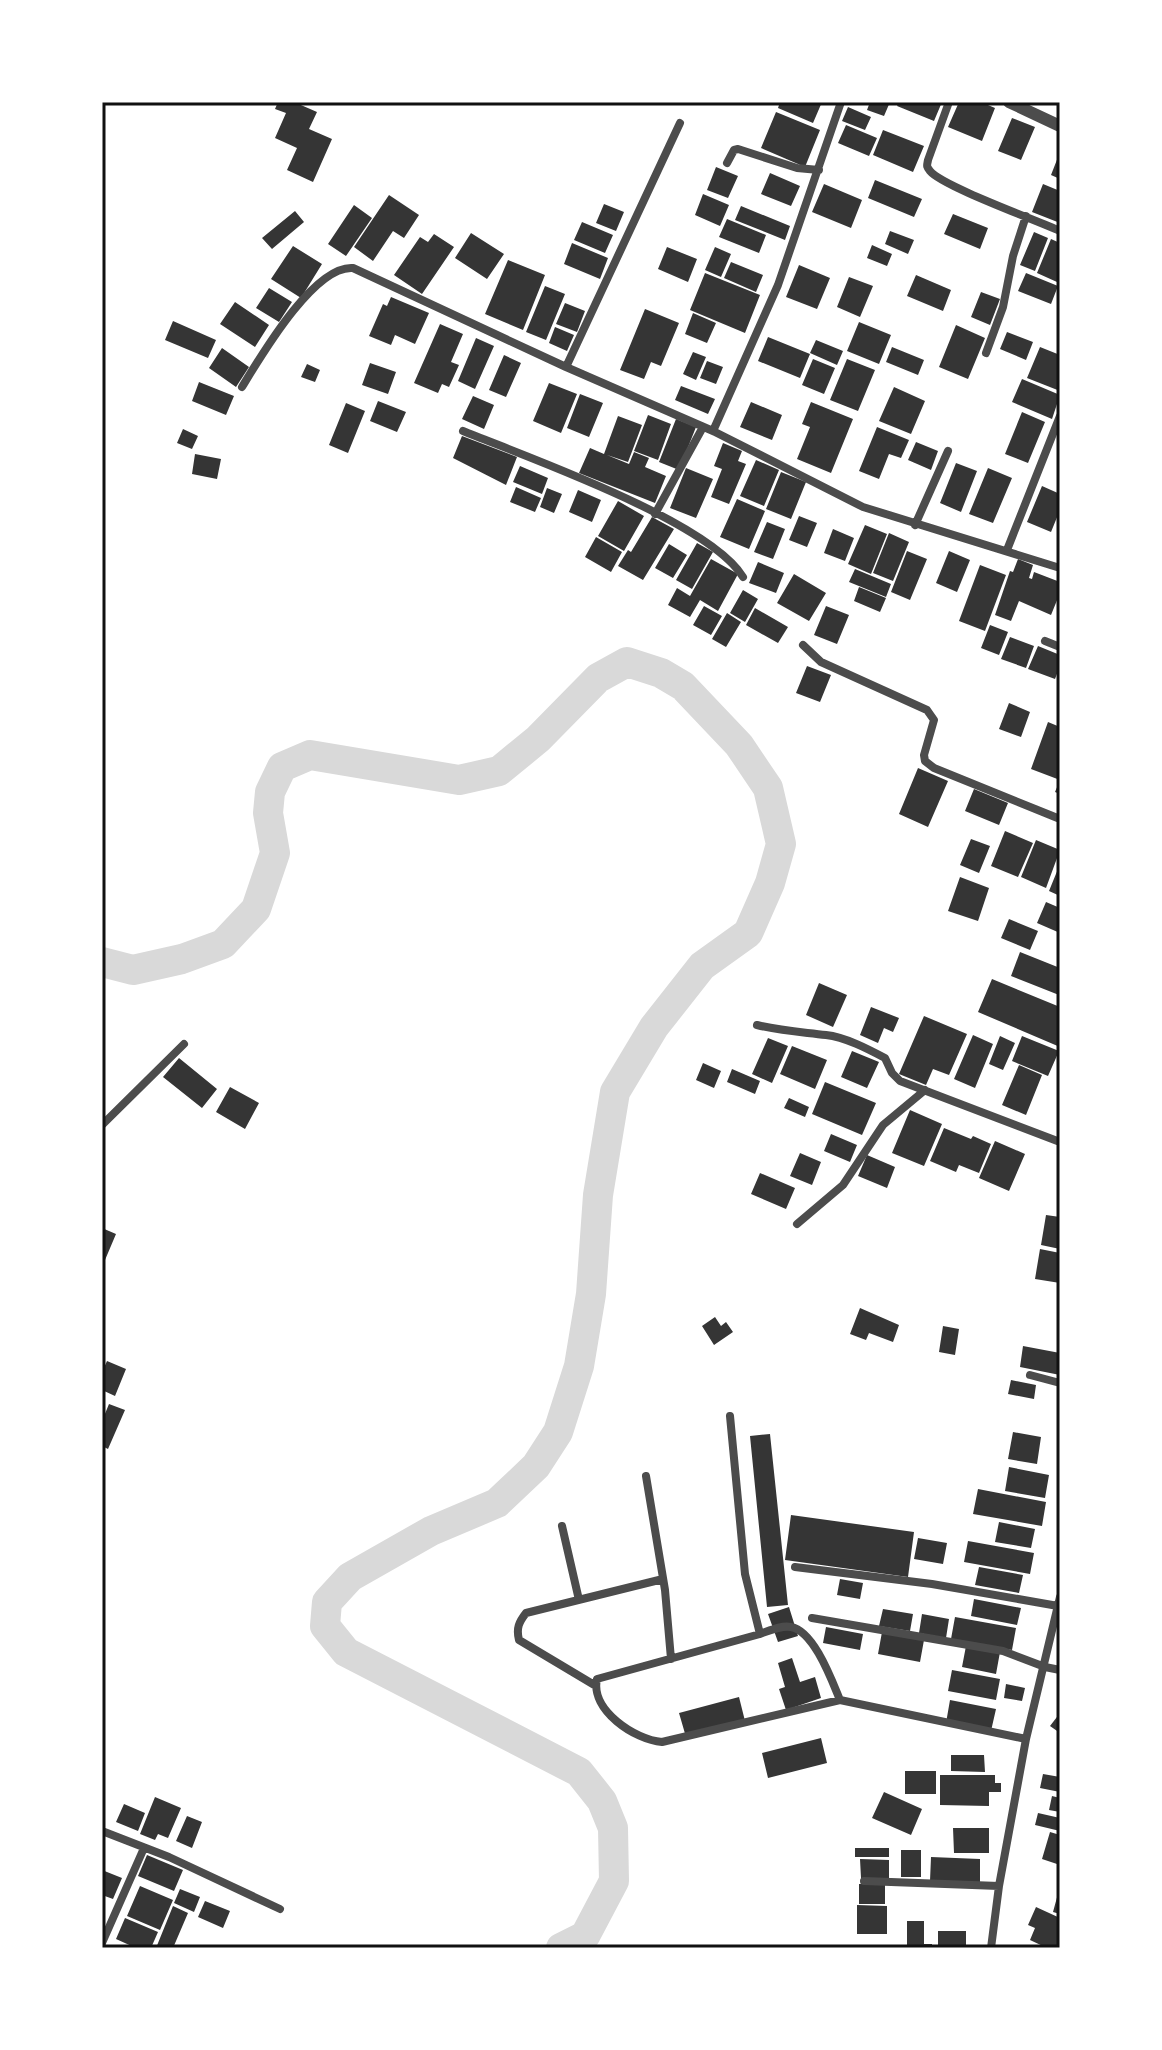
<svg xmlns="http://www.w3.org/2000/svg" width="1162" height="2050" viewBox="0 0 1162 2050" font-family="Karla,sans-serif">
<rect width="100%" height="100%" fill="#fff"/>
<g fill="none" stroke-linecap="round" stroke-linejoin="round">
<path stroke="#d9d9d9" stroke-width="30" d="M102,962l31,8 49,-11 41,-15 33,-35 19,-56 -7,-40 2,-21 12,-25 28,-12 149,25 40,-9 39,-32 60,-61 29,-16 34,11 22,13 56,59 29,43 13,56 -11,39 -22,50 -46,33 -48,61 -39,65 -17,103 -7,99 -12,72 -21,66 -22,34 -39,37 -66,28 -81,46 -23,25 -2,24 21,26 233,120 23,29 11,27 1,53 -29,55 -24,12"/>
</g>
<path fill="#353535" d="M278,102h16l23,10 -8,17 23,10 -19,43 -26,-12 10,-22 -22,-10 11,-25 -11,-4z
M780,102h42l-9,21 -35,-15z
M870,102h20l-6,14 -17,-6z
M899,102h43l-8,19 -37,-15z
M959,102h22l14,6 -13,33 -34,-14z
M848,107l23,10 -6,13 -23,-9z
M776,112l44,18 -15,37 -44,-19z
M1012,118l23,9 -14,33 -23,-9z
M846,125l31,13 -8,18 -31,-13z
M883,130l41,16 -11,26 -40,-17z
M1060,152v27l-9,-4z
M716,167l22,9 -10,22 -21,-8z
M770,173l30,13 -9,20 -30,-12z
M875,180l47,19 -8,18 -46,-19z
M824,184l38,16 -11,28 -39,-16z
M1043,184l17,7v32l-28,-11z
M703,194l26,11 -9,21 -25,-11z
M389,195l30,20 -15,23 -11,-7 -20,30 -19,-14z
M604,204l20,8 -8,19 -20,-8z
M354,205l18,13 -26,38 -18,-12z
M741,206l49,20 -5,14 -50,-20z
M295,211l9,11 -32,27 -10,-11z
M953,214l35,14 -8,21 -36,-15z
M727,219l39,16 -7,18 -40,-16z
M582,222l31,13 -8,18 -31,-13z
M890,231l24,9 -6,14 -23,-10z
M1034,232l14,6 -13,33 -15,-6z
M471,233l33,21 -17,25 -32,-21z
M434,234l20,13 -32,47 -28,-19 26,-38 8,5z
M1051,239l9,4v32l-3,7 -20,-9z
M572,243l36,15 -8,21 -36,-15z
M872,245l20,9 -5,12 -20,-8z
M293,246l29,18 -21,34 -30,-19z
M667,247l30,12 -9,23 -30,-13z
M715,247l16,7 -10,23 -16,-7z
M508,260l37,15 -22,55 -38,-16z
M731,262l32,13 -7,17 -32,-14z
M799,265l31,13 -13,31 -31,-12z
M705,273l55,22 -15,38 -55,-23z
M1026,273l32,13 -7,18 -33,-13z
M916,275l35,15 -8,21 -36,-15z
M849,277l24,9 -13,31 -23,-10z
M545,286l20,8 -19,46 -20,-8z
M269,288l23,14 -13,20 -23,-14z
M981,292l19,7 -10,26 -19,-8z
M391,297l38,16 -14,31 -20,-9 -4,10 -22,-9 14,-32 4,2z
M235,302l34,23 -14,22 -35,-23z
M565,303l20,8 -8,21 -21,-8z
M645,309l34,14 -18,43 -10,-4 -7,17 -24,-9z
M693,313l23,10 -9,20 -22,-9z
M173,321l43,19 -8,18 -43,-18z
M859,322l32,13 -12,29 -32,-13z
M440,324l23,10 -12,28 8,3 -10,22 -7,-3 -4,9 -24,-10z
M956,325l29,13 -17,41 -29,-12z
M555,327l19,8 -7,16 -18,-8z
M1007,332l26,10 -7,18 -26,-11z
M768,337l42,17 -10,24 -42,-17z
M476,338l18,8 -19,43 -17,-8z
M816,340l27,11 -6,14 -27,-12z
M892,347l32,13 -6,15 -32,-13z
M1040,347l20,8v36l-33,-13z
M222,348l27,19 -13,20 -27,-19z
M693,352l13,5 -10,23 -13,-6z
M504,355l17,8 -15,34 -17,-7z
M813,359l22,9 -11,26 -22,-9z
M847,359l28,11 -17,41 -28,-11z
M707,361l16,6 -7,17 -16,-6z
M370,363l26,9 -8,22 -26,-9z
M307,364l13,6 -5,12 -14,-5z
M1022,379l38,16 -8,24 -40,-17z
M199,382l35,14 -8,19 -34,-14z
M549,383l28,11 -16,39 -28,-12z
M681,386l34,13 -7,15 -33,-14z
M894,387l31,14 -14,33 -32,-13z
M580,394l23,9 -14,34 -22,-9z
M473,396l21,9 -10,24 -22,-10z
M378,401l28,11 -9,20 -27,-11z
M751,402l31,13 -10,25 -32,-13z
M811,402l42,17 -22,54 -34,-14 13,-32 -8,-3z
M346,403l19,8 -17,42 -19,-8z
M1022,412l23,10 -17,41 -23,-9z
M648,415l23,9 -13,36 -24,-9z
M618,416l24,9 -14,37 -21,-7 22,9 5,-12 15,6 -4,9 21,9 -11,27 -76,-30 11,-25 14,6z
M676,419l20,8 -17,43 -20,-8z
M877,427l32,13 -8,18 -12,-4 -10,25 -20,-8z
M183,429l15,7 -6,13 -15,-6z
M462,436l55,21 -11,28 -53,-27z
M916,442l22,9 -7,19 -23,-10z
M723,443l19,8 -4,10 8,3 -17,40 -18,-7 11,-28 -8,-3z
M195,454l26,5 -4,20 -25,-5z
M756,460l23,10 -15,36 -24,-10z
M956,463l21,8 -16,41 -21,-9z
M520,466l28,12 -6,16 -29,-12z
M686,468l27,11 -17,39 -26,-10z
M988,468l24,10 -19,45 -24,-9z
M781,472l25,10 -15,37 -25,-10z
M1042,486l18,8v16l-9,22 -24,-10z
M516,487l25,11 -6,14 -25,-10z
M547,488l15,6 -8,19 -14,-6z
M578,490l23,10 -9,22 -23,-10z
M737,499l28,12 -16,38 -29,-12z
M618,501l26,15 -20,35 -26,-15z
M799,516l18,7 -10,24 -18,-7z
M652,517l22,12 -31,51 -25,-14 10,-16 3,2z
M767,522l18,7 -12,30 -19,-7z
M865,525l22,9 -16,40 -23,-10z
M833,529l21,9 -9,23 -21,-8z
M889,533l20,9 -16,39 -20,-8z
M596,537l26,15 -11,20 -26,-15z
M697,543l16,9 -21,37 -16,-9z
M669,544l18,11 -14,23 -18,-10z
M907,551l20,8 -17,41 -19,-8z
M949,551l21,9 -13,32 -21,-9z
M711,559l27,15 -20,37 -18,-11 -10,17 -22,-12 9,-17 13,8z
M1018,559l15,6 -4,13 3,1 2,-7 26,10v11l-9,22 -32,-14 -8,20 -16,-6 15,-44 3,1z
M758,562l26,11 -8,20 -27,-10z
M980,565l26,10 -21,56 -26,-10z
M855,569l36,15 -5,13 -37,-15z
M794,574l32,19 -17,28 -32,-18z
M859,587l27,11 -6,14 -26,-11z
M743,590l15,9 -13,23 -15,-9z
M704,606l18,10 -11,19 -18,-10z
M826,606l23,9 -12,29 -23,-9z
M755,608l33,19 -10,16 -32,-18z
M727,613l14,9 -15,25 -14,-8z
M990,625l18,7 -9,23 -18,-7z
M1010,637l24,9 -8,22 -25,-9z
M1038,646l22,9v11l-5,13 -27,-10z
M807,666l24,9 -11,27 -24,-9z
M1009,703l21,9 -9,25 -22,-8z
M1048,722l12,5v67l-5,-2 5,-12 -29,-11z
M918,768l30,13 -20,46 -29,-13z
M974,789l34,14 -9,22 -34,-14z
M1005,831l28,12 -15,34 -27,-11z
M971,839l19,7 -11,27 -19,-8z
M1036,840l24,10 -14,38 -25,-11z
M1060,864v32l-11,-5z
M960,877l29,11 -11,33 -30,-10z
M1046,902l14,6v25l-23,-10z
M1009,919l29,12 -8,19 -29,-12z
M1020,952l40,16 -1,27 -48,-19z
M992,979l68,28v40l-82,-35z
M819,983l28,12 -14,32 -27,-12z
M871,1007l28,11 -6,14 -9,-4 -6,15 -18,-8z
M924,1016l43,18 -18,41 -16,-6 -7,16 -27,-11z
M973,1035l20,9 -18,44 -21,-9z
M1000,1036l15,7 -12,27 -14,-6z
M1022,1036l37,15 -11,25 -36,-15z
M768,1038l20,8 -16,37 -20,-9z
M792,1046l35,14 -12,29 -35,-15z
M852,1051l27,11 -12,26 -26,-11z
M179,1058l38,31 -15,19 -39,-31z
M703,1063l18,8 -7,17 -18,-8z
M1019,1065l23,10 -16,40 -24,-10z
M732,1069l28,12 -5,13 -28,-12z
M825,1082l51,21 -14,32 -50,-21z
M230,1087l29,16 -14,26 -29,-17z
M789,1098l20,9 -4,10 -21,-9z
M910,1110l32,14 -18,42 -32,-13z
M944,1128l27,11 2,-3 18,8 -12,29 -20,-8 -3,7 -26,-11z
M831,1134l26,11 -7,17 -26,-11z
M995,1141l30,13 -16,37 -30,-13z
M800,1153l21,9 -9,23 -22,-9z
M867,1155l28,12 -8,21 -29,-12z
M760,1173l35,15 -9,21 -35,-15z
M1046,1215l14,2v32l-19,-4z
M102,1228l14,6 -11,26 -3,-2z
M1040,1249l20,4v30l-25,-4z
M860,1308l39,17 -6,17 -24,-9 -3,7 -16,-6z
M715,1317l6,9 5,-4 7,10 -19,13 -12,-19z
M943,1326l16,3 -4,26 -16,-3z
M1023,1346l37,7v22l-40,-8z
M107,1361l19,8 -11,27 -13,-6v-18z
M1011,1380l25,5 -2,14 -26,-5z
M109,1404l16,6 -17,39 -6,-3v-25z
M1013,1432l28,5 -4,27 -29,-5z
M770,1434l18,171 -21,2 -17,-171z
M1009,1467l40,8 -4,23 -40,-7z
M978,1489l68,13 -4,24 -69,-12z
M791,1515l123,17 -6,45 -123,-17z
M999,1522l36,7 -4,19 -36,-6z
M918,1538l29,5 -4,21 -29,-5z
M968,1541l66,12 -4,21 -66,-12z
M979,1567l44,8 -4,18 -44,-8z
M840,1579l23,4 -3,16 -23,-4z
M974,1599l47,9 -4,17 -46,-9z
M789,1607l9,29 -20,6 -10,-28z
M883,1609l30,5 -3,17 -31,-5z
M922,1614l27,5 -3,19 -27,-5z
M955,1617l61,11 -4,22 -61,-11z
M826,1627l37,7 -3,16 -37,-7z
M882,1632l42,8 -4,22 -42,-8z
M966,1646l34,6 -4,22 -34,-7z
M792,1658l8,24 15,-5 6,21 -35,12 -7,-21 6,-2 -7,-24z
M952,1670l48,9 -4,21 -48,-9z
M1006,1684l19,4 -3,13 -18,-3z
M739,1697l6,24 -59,16 -7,-24z
M950,1700l46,9 -5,22 -45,-8z
M1060,1713v20l-10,-7z
M821,1738l6,25 -59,15 -6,-25z
M951,1755h33l1,17 -34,-1z
M905,1771h31v23h-31z
M1043,1774l17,3v15l-20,-4z
M940,1775h55v8h6v9h-12v14l-49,-1z
M884,1792l38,17 -11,26 -39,-17z
M1052,1796l8,2v14l-11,-2z
M155,1797l26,11 -13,30 -10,-4 -3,6 -15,-6z
M124,1804l21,9 -7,18 -22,-9z
M1038,1813l22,5v13l-25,-6z
M187,1816l15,6 -10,26 -16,-7z
M953,1828h36v25h-35z
M1050,1832l10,3v30l-18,-6z
M855,1848h34v9h-34z
M901,1850h20v27h-20z
M147,1855l36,15 -9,21 -36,-15z
M931,1857l49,2v24l-50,-2z
M860,1859l29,1v18h-28z
M102,1870l20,8 -9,21 -11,-4z
M859,1884h26v20h-26z
M140,1886l33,14 -13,30 -33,-14z
M180,1889l20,8 -6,15 -20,-9z
M1059,1890h1v24l-7,-2z
M205,1901l25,10 -7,17 -25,-11z
M857,1905l30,1v28h-30z
M173,1906l15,7 -15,35h-17z
M1036,1907l24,11v30h-13l-17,-8 5,-12 -7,-3z
M125,1918l33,14 -7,16h-15l-20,-9z
M907,1921h17v23h8v4h-25z
M938,1931h28v17h-28z"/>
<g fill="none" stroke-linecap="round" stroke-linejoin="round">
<path stroke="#4c4c4c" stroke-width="8" d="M949,102l-21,58c-1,6 -2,6 2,11 12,15 106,49 130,60
M727,163l7,-13 4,-1 59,19 22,2
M986,353l17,-46 10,-51 13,-40
M566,367l114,-244
M242,387c19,-31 72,-122 111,-119l213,99 147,64 150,76 197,61
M463,431c64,26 246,90 280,146
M713,431l65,-146 63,-183
M655,514l48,-87
M915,525l33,-74
M1007,550l53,-134
M1045,641l15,6
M803,645l18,17 106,48 7,10 -10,35 1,6 9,7 126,51
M757,1025c24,6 45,7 69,10 19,2 42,14 59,23l7,15 8,8 160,61
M102,1125l82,-81
M797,1224l46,-39 40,-60 42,-35
M1030,1375l30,8
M730,1416l15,158 15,60c9,-3 21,-9 31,-7 23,4 41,54 49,73
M646,1476l19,114 6,69
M562,1526l17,74
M795,1567l137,17 126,22
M812,1618l191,33 42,16 15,3
M760,1634l-163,45c-7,31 38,61 65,63l178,-42 186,39
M596,1686l-77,-46c-3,-12 0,-18 7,-27l137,-34
M102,1831l67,26 111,52
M864,1881l135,5
M102,1943l42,-95
M991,1948l8,-62 27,-147 34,-142"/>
<path stroke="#4c4c4c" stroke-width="12" d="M1009,102l51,24"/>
</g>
<rect width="1162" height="2050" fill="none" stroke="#ffffff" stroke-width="208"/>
<rect x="104" y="104" width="954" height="1842" fill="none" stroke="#111" stroke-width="3"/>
</svg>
